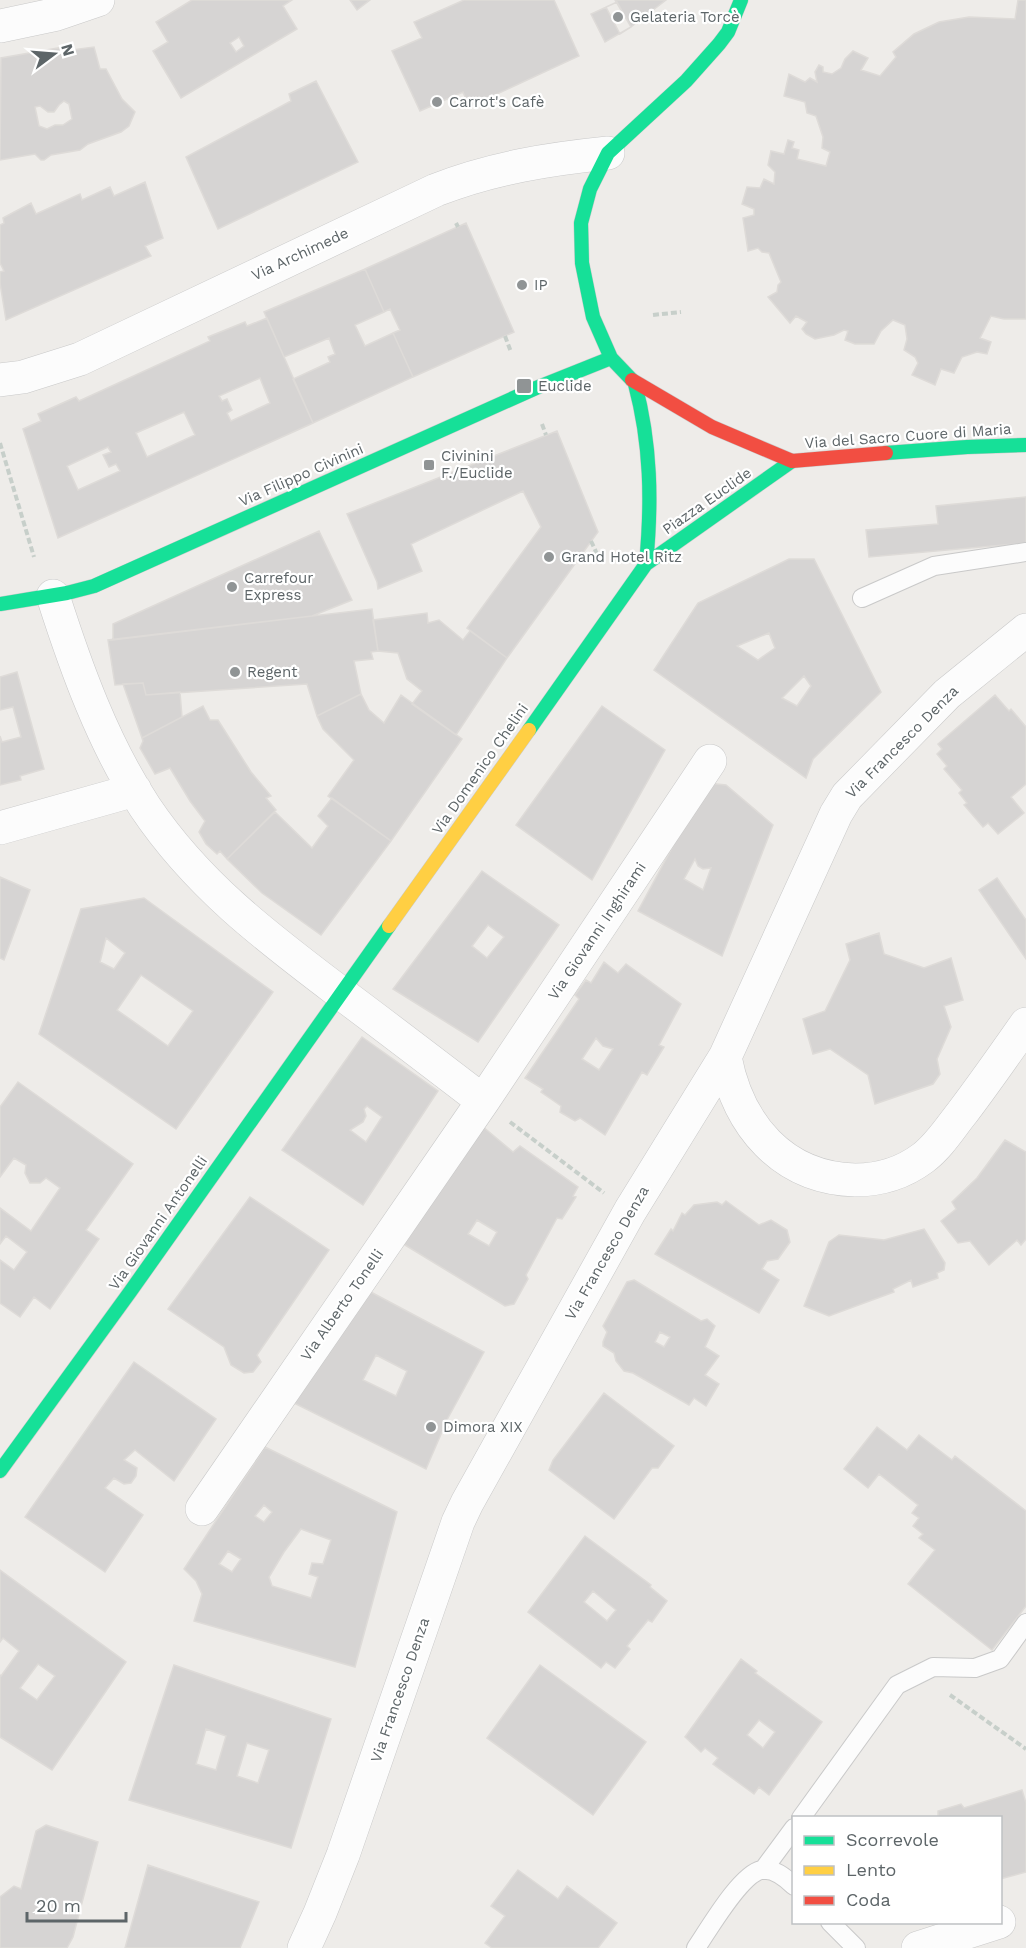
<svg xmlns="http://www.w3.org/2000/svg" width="1026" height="1948" viewBox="0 0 1026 1948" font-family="'Work Sans',sans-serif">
<rect width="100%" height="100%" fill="#eeece9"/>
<path fill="#d6d4d3" stroke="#dedbd8" stroke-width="1.5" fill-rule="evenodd" d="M192,0h100l-9,6 14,23 -116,69 -28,-47 15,-9 -12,-20zM239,37l5,9 -8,6 -6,-9z
M350,0h20l-13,10z
M464,0h90l25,56 -110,51 -6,-15 -43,19 -28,-60 30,-13 -8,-16z
M615,0h51l-35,27z
M1018,0h8v319h-22l-13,-3 -11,22 11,4 -4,12 -10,-2 -15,5 -8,16 -13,-4 -6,16 -23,-10 6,-12 -3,-6 -11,-7 3,-11 -2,-14 -12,-5 -12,11 -7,13h-19l-10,-4 3,-9 -4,-1 -10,5 -19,4 -9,-5 -4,-5 5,-7 -11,-6 -6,7 -22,-26 9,-5 1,-7 3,-3 -12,-29 -7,-1 -4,-4 -10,3 -5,-33 11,-3v-6l-12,-5 5,-17 13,1 4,-9 10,5 1,-12 -7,-7 3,-14 13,3 4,-14 6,2 -2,6 7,2 -2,9 29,7 4,-14 -8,-4 1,-11 -7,-21 -9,-3 -2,-11 -21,-6 5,-22 16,8 5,-4 7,4 -2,-10 4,-7 4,2v5l9,2 9,-6 4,-9 8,-8 15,7 -7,12 19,6 16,-19 -3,-5 21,-18 25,-12 30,-5 46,2z
M617,2l14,25 -26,15 -14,-28z
M617,2l14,25 -11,7 -14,-27z
M64,47v4l30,-4 6,22h6l16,30 13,13 -6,14 -8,6 -33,12 -8,6 -29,5 -7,5h-3l-6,-6 -35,6 1,-102zM64,101l5,3 3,15 -9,6h-8l-8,4 -8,-3 -4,-19 5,-1 8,6h6l5,-7z
M316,81l42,81 -140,67 -32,-72 105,-56 -2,-7z
M145,182l18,56 -18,8 6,10 -145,64 -6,-37v-11l4,-1 -4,-8v-38l4,-2 -1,-5 28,-15 5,11 44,-20 2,6 28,-13 4,9z
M466,223l48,109 -101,45 -20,-44 7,-3 -10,-21 -6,3 -19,-43z
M365,269l19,43 -29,13 10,21 28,-13 20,44 -100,46 -20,-44 37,-17 -2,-5 7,-3 -6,-16 -45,19 -20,-45z
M267,318l46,105 -255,115 -35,-109 18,-8 -3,-7 38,-17 3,4 131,-60 -2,-4 37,-15 2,4zM260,378l10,25 -39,18 -4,-8 5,-3 -5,-11 -5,2 -3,-5zM184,412l11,23 -48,22 -11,-24zM108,447l3,5 -8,3 6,12 7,-3 4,7 -42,19 -11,-24z
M557,431l41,101 -91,126 -40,-30 74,-101 -18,-36 -112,53 11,27 -44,18 -1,-7 -30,-68z
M1026,497v46l-157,14 -3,-27 72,-6 -2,-18z
M319,531l33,69 -40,16 -199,24v-16z
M789,559h25l67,133 -68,67 -7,19 -152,-108 44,-67zM769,633l6,15 -17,12 -21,-14zM804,676l7,10 -14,20 -15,-8z
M372,609l6,42 -7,1 2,7 -19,2 7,33 -44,22 -10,-32 -161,11 -3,-12 -28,2 -7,-45z
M427,613l1,10 11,-3 24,20 7,-9 37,27 -51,77 -44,-31 10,-13 -15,-12 -9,-26 -20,-2 -5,-31z
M17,672l27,97 -24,7 1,4 -21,5v-49l2,6 19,-5 -8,-30 -13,3v-33z
M143,683l3,12 34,-3 2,25 -40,21 -19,-54z
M361,694l8,16 15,13 17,-28 61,44 -71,102 -63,-45 26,-36 -31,-31 -6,-13z
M995,695l14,16 2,-2 15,18v57l-15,13 13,16 -26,21 -10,-11 -5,4 -19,-22 3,-2 -8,-10 3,-3 -18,-21 3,-3 -10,-12 5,-5 -4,-5z
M203,706l7,14h8l33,52 20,24 -5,2 10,12 -49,49 -7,-8 -3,3 -11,-10 -7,-12 6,-11 -15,-20 -20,-33 -15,6 -15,-26 3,-7 -1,-3z
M602,706l63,44 -73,130 -76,-55z
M707,783l19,2 47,40 -51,131 -84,-45zM695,859l3,7 5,3 8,-1 -8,22 -19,-11z
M332,798l59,43 -70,94 -59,-42 -35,-34 48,-47 37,36 16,-22 -10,-10z
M482,871l77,54 -81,117 -85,-53zM488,925l16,12 -17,21 -15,-12z
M0,877l30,13 -26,70 -4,-2z
M997,878l29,42v39l-47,-69z
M144,898l129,94 -97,137 -137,-95 42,-125zM106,938l19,15 -11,16 -14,-7zM141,975l52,36 -25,35 -51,-36z
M879,933l5,21 40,14 27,-10 12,42 -19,6 7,21 -14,32 3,15 -7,10 -58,20 -7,-29 -38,-26 -17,5 -10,-35 22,-8 25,-51 -4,-16z
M604,962l14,11 8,-9 55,40 -22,41 5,2 -17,28 -5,-3 -37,63 -25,-17 -5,3 -15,-9 1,-6 -20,-14 2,-3 -18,-11 54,-79 -4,-4 11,-15 5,3zM596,1038l7,8 10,3 -14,21 -17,-11z
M362,1037l76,54 -75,114 -81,-55zM367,1106l15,11 -16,25 -16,-12 13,-8 3,-6 -2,-7z
M18,1082l115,82 -47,66 13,9 -49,70 -16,-12 -14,20 -20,-14v-43l14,10 13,-18 -21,-16 -6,8v-36l31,23 29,-43 -14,-10 -6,5h-10l-5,-10 1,-8 -12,-7 -14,19v-70z
M482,1126l31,26 7,-6 58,41 -5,9 3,1 -14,22 -5,-1 -31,57 2,4 -14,25 -9,2 -105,-64zM477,1220l20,12 -8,14 -21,-12z
M1005,1140l21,12v87l-5,6 -4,-5 -28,25 -19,-24 -12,2 -17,-22 15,-12 -4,-7 25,-24z
M250,1197l79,53 -72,105 4,7 -8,10 -9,1 -13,-8 -7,-18 -56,-38z
M726,1201l33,24 12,-5 16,10 3,12 -12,17 -11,2 -5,8 17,11 -20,33 -104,-59 16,-25 2,2 9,-18 3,2 9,-10 23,-3 5,3z
M924,1229l21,34 -1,7 -7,3 1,5 -25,9 -2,-7 -18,9 1,3 -65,24 -25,-10 25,-64 10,-7 45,5z
M634,1280l67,41 6,-2 8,7 -10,21 14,9 -14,19 14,9 -13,22 -12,-8 -5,7 -56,-32 -9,-2 -8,-10 -2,-8 -11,-7v-4l4,-10 -4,-6 24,-44zM660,1332l10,5 -6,10 -9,-5z
M367,1290l117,62 -36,66 -22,51 -134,-67zM376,1355l31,16 -11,25 -33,-16z
M134,1362l82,57 -42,62 -39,-31 -11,10 13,8 -1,8 -5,7 -7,1 -10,-6 -9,10 38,27 -38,57 -80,-55z
M604,1393l70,53 -16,22h-6l-38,51 -65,-49 4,-10z
M877,1427l30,23 12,-15 33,25 3,-4 71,55v95l-34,44 -84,-66 27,-34 -16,-12 4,-4 -10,-8 6,-8 -7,-5 6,-8 -39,-31 -11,14 -24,-19z
M265,1447l132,65 -42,155 -161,-46 8,-27 -6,-13 -12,-12zM264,1505l8,7 -8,10 -9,-6zM301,1529l30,11 -8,24 -11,-1 -3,11 9,3 -7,21 -39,-12 -3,-9 15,-25zM228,1551l13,8 -9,13 -13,-8z
M585,1536l66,49 -1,2 17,14 -15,21 -4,-2 -21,26 3,3 -15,19 -9,-6 -5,6 -73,-56zM593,1591l23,19 -9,11 -23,-19z
M0,1570l126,92 -74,108 -52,-33v-62l1,1 18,-25 -16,-13 -3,4zM38,1664l17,12 -18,24 -17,-12z
M741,1659l16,12 -2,2 67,49 -53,73 -10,-8 -5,7 -41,-30 5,-6 -13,-10 -4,4 -16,-15zM759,1720l16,12 -12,16 -16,-13z
M174,1665l157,54 -40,129 -162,-48zM206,1729l20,7 -10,34 -20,-6zM247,1743l22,7 -11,33 -21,-7z
M540,1665l106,77 -53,73 -106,-77z
M1022,1790l4,13v69l-26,7v-61h-62v-7l23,-7 3,4z
M46,1825l52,17 -25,95 -6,11h-67v-51l14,-11 7,3 15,-58z
M148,1865l111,37 -19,46h-115z
M518,1870l40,29 9,-13 50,37 -19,25h-106l-7,-5 20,-27 -14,-10z"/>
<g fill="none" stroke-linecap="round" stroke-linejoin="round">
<g stroke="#c9c9c9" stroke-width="20">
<path id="lane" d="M862,598l72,-32 92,-14
M801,1818l96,-133 36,-18 42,1 25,-9 26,-36
M763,1870l31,-42
M830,1922l26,26
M696,1948c13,-19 44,-73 65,-78 13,-2 24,7 33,16"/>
</g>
<g stroke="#c9c9c9" stroke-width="34">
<path id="street" d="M0,26l57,-12 41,-14
M0,380l23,-3 57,-18 356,-169c56,-22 113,-31 172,-37
M53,596c23,72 50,147 92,211 53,79 123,131 197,187 47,35 94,71 141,107
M0,828l135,-38
M725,1057c13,68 57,121 130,123 25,0 48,-7 68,-22 16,-12 27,-30 39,-45 22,-29 43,-59 64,-89
M202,1509l281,-408 227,-340
M304,1948l16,-35 23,-58 115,-333 9,-19 163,-292 95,-154 111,-243 11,-18 100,-102 79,-64
M918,1948l81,-26"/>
</g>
<g stroke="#c9caca" stroke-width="15">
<path id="fast" d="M632,380l-21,-22 -18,-41 -11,-54 -1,-40 9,-34 18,-36 78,-72 33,-37 9,-12 13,-32
M635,384c16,60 17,118 11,180
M886,453l81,-6 59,-2
M0,604l67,-11 27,-7 442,-198 75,-30
M529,730l117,-166 146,-103
M0,1471l130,-179 259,-366"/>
</g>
<g stroke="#c9caca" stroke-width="15">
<path id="slow" d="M389,926l140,-196"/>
</g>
<g stroke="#c9caca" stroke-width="15">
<path id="jam" d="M632,380l80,47 80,34 94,-8"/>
</g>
<path stroke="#c7cfca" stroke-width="4" stroke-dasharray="6 3" stroke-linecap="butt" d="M456,223l2,4
M653,315l28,-3
M505,336l6,16
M542,424l4,11
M0,443l34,114
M591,541l6,13
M510,1122l94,71
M950,1695l76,54"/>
<use href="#lane" stroke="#fcfcfc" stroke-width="18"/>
<use href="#street" stroke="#fcfcfc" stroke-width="33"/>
<use href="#fast" stroke="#16e098" stroke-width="14"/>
<use href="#slow" stroke="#ffcf43" stroke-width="14"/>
<use href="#jam" stroke="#f24e42" stroke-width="14"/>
</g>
<g fill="#909495" stroke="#fff" stroke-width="2">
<circle cx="618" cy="17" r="6"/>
<circle cx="437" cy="102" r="6"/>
<circle cx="522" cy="285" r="6"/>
<rect x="516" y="378" width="16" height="16" rx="3"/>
<rect x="423" y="459" width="12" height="12" rx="3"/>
<circle cx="549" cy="557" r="6"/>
<circle cx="232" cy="587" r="6"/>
<circle cx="235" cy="672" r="6"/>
<circle cx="431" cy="1427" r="6"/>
</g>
<g text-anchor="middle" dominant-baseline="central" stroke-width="4.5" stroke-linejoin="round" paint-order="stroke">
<g font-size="15" fill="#5d6568" stroke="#fff" text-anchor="start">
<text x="630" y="17">Gelateria Torcè</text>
<text x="449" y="102">Carrot's Cafè</text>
<text x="534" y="285">IP</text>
<text x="538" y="386">Euclide</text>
<text x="441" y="456">Civinini<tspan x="441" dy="17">F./Euclide</tspan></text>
<text x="561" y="557">Grand Hotel Ritz</text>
<text x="244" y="578">Carrefour<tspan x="244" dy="17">Express</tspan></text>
<text x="247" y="672">Regent</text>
<text x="443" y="1427">Dimora XIX</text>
</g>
<g font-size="15" fill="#5d6568" stroke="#fff">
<text transform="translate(300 254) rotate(-25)">Via Archimede</text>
<text transform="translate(908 436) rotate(-4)">Via del Sacro Cuore di Maria</text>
<text transform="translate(301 475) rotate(-24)">Via Filippo Civinini</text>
<text transform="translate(707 501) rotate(-35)">Piazza Euclide</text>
<text transform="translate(902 742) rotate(-45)">Via Francesco Denza</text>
<text transform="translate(480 769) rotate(-55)">Via Domenico Chelini</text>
<text transform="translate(597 931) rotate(-56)">Via Giovanni Inghirami</text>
<text transform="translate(158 1223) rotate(-55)">Via Giovanni Antonelli</text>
<text transform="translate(607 1253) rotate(-60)">Via Francesco Denza</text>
<text transform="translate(342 1305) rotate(-55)">Via Alberto Tonelli</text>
<text transform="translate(400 1690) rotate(-71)">Via Francesco Denza</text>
</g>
</g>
<rect x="792" y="1816" width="210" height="108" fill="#ffffff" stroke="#bec1c3" stroke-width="1.5"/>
<rect x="804" y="1836" width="30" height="9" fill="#16e098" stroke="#bec1c3" stroke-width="1.5"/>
<text x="846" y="1846" font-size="18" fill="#5d6568">Scorrevole</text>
<rect x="804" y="1866" width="30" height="9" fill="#ffcf43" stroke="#bec1c3" stroke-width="1.5"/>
<text x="846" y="1876" font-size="18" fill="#5d6568">Lento</text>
<rect x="804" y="1896" width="30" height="9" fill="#f24e42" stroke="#bec1c3" stroke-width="1.5"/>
<text x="846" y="1906" font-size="18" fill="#5d6568">Coda</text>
<g transform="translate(54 54) rotate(74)" stroke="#ffffff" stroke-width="4.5" paint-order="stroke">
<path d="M0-4.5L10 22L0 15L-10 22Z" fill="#5d6568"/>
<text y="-9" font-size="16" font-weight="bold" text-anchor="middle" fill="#5d6568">N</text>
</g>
<path d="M27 1912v9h99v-9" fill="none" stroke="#5d6568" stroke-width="3"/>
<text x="36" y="1912" font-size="18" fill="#5d6568" stroke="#ffffff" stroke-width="4.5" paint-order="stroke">20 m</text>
</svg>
